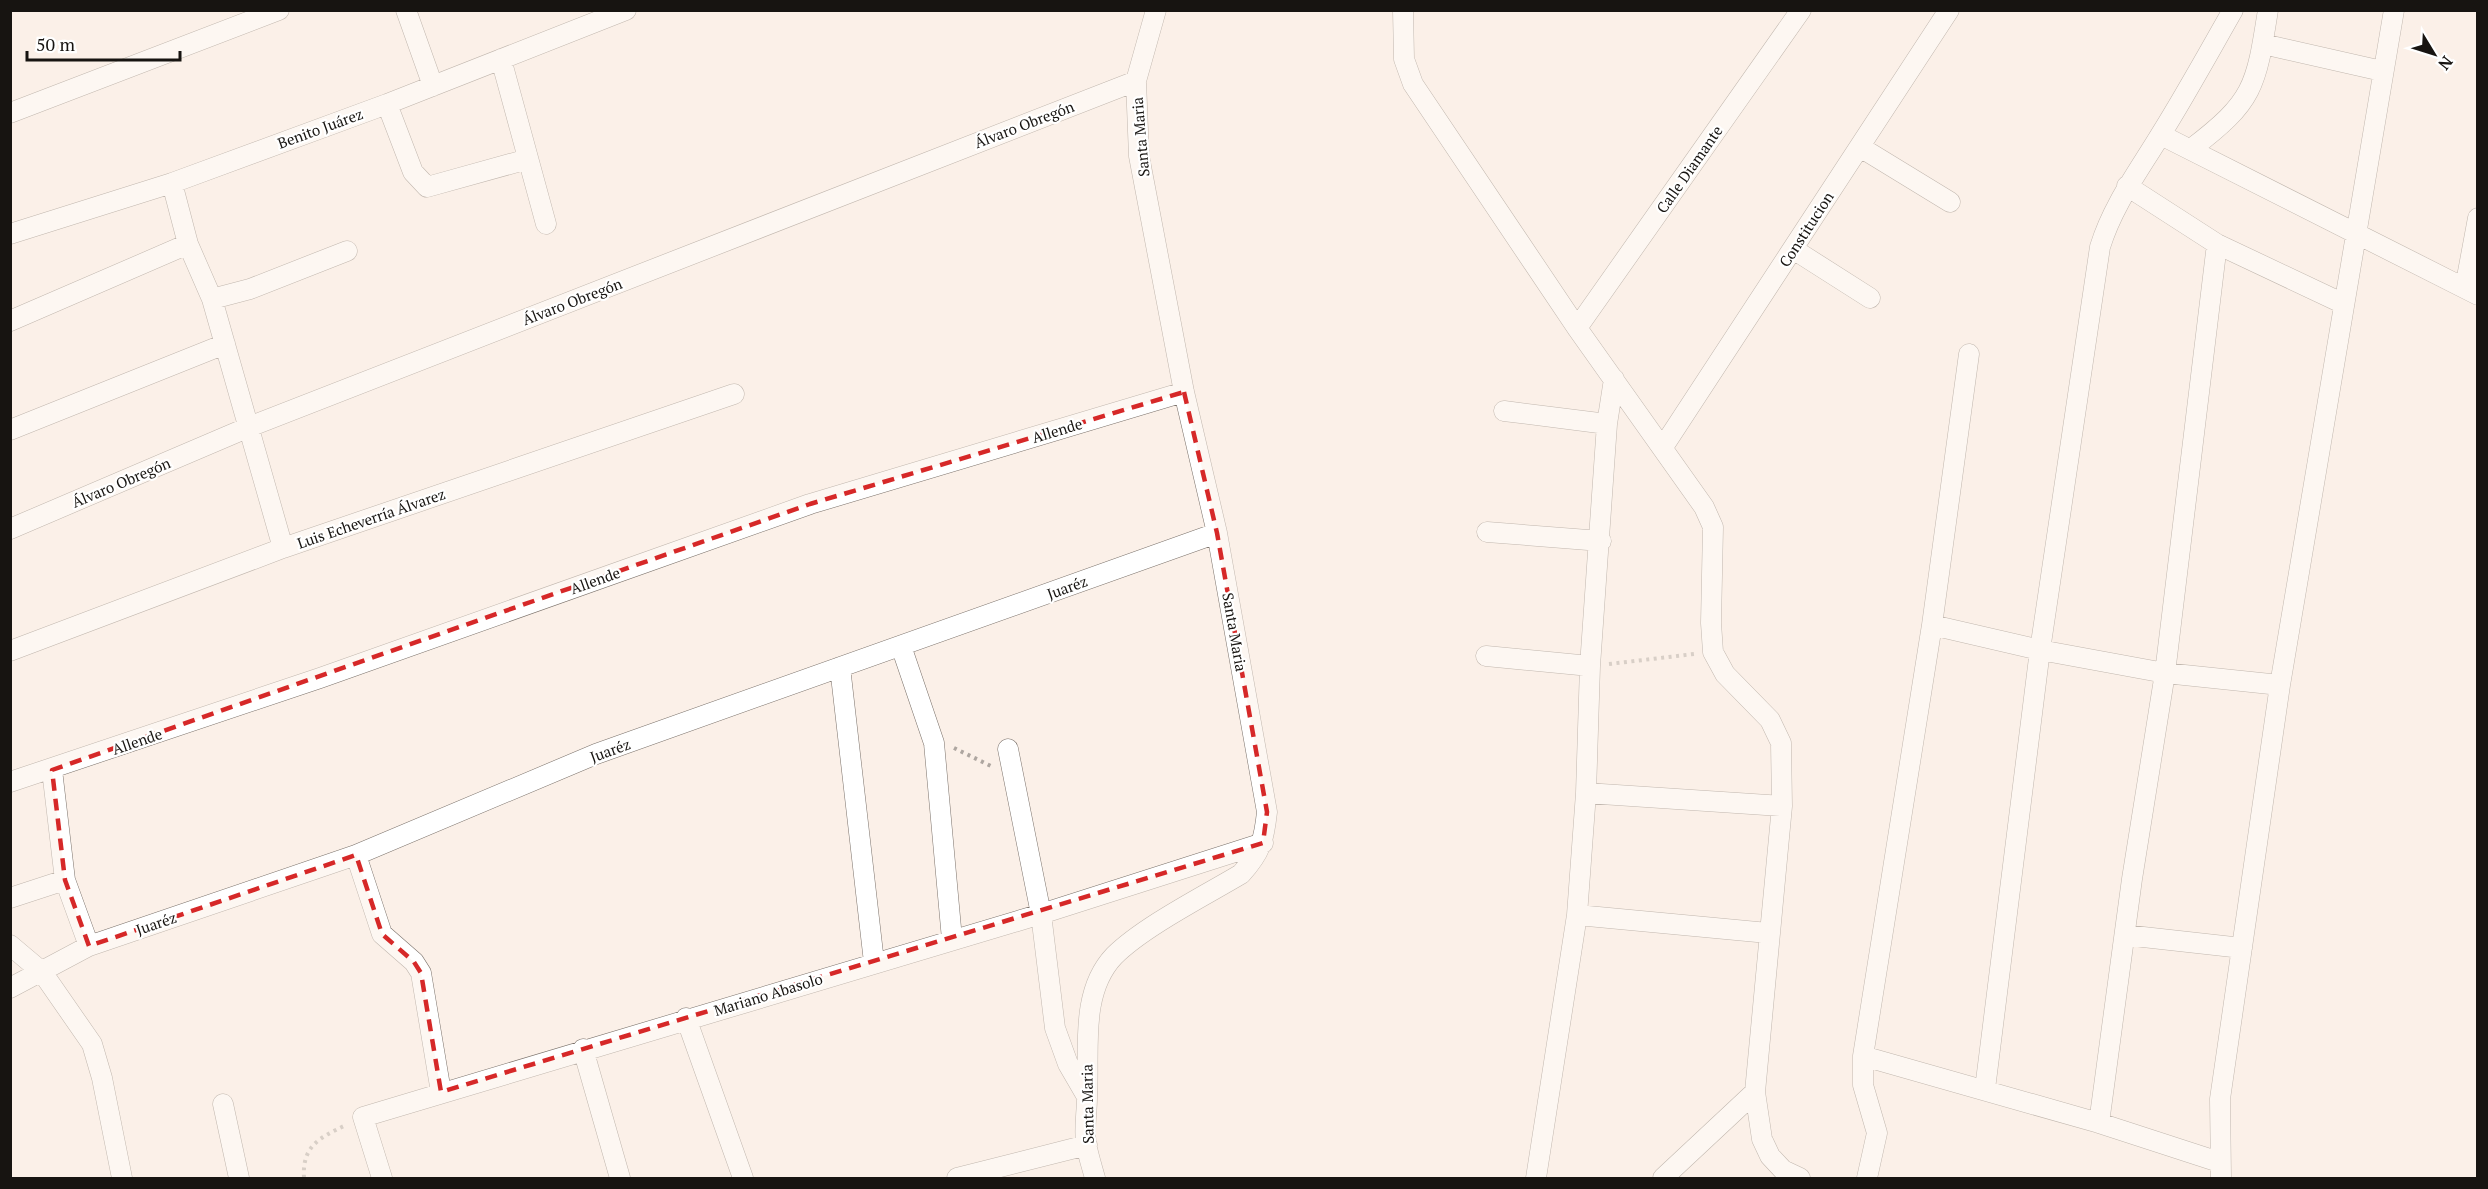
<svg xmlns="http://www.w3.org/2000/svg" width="2488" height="1189" viewBox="0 0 2488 1189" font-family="'PT Serif',serif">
<rect width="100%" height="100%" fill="#fbf0e8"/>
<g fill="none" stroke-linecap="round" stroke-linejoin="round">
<g stroke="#7a716a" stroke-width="21">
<path id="minor" d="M406,10l27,76
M1403,10l1,49 9,25 164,244 127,179 9,20 -2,96 2,29 12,22 45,46 11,23 1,63 -27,286 7,47 8,17 13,14 17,8
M2263,44l119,27
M501,59l45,165
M387,104l26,68 14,15 101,-28
M10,113l269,-103
M2161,135l317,160
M1860,147l90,55
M2191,149c63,-48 65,-62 77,-139
M172,183l16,61 24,55 71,249
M2127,186l90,58 127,60
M10,234l162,-51 215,-79 239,-94
M1793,249l77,49
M2465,288l13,-70
M212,299l38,-10 97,-38
M10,321l178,-77
M1577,328l224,-318
M1504,411l103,13
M10,430l215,-86
M1663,447l286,-437
M10,529l239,-102 887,-346
M1487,532l114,9
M1932,625l108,25 125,23 115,12
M901,646l33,97 18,196
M10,651l273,-103 451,-154
M1486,656l104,10
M840,667l34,295
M1008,749l33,165 14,114 13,36 18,31
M52,770l13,110 24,66
M10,782l310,-104 490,-174 374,-112
M1586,793l196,13
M356,855l26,79 32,28 7,11 20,119
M10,898l55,-18
M1577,915l191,18
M2125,935l117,13
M10,945l32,27 50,72 10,34 20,100
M10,988l79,-42 267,-91 240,-101 621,-221
M686,1018l57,160
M583,1049l37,129
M1863,1056l236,67 120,39
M1985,1089l55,-439 60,-403c13,-42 38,-75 61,-113 25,-40 48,-82 72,-124
M223,1104l16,74
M2099,1123l33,-244 33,-206 52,-429
M382,1178l-19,-61 678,-203 222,-71
M957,1178l130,-33
M1095,1178c-3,-11 -7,-23 -9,-35 -2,-16 1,-30 1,-46 3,-45 -8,-104 27,-141 29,-29 90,-60 127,-82 20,-22 23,-34 26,-62l-50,-279 -33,-141 -45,-236 -3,-75 20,-71
M1536,1178l41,-263 9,-122 4,-127 17,-242 7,-45
M1663,1178l92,-86
M1867,1178l10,-45 -14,-48v-29l69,-431 37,-271
M2221,1178l-1,-79 60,-414 114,-675"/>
</g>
<path stroke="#aea6a0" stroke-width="4" stroke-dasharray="3 4.5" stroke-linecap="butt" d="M1609,664l85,-10
M954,748l39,19
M304,1178c-2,-32 15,-40 42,-53"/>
<use href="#minor" stroke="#fff" stroke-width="20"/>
</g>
<path d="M0 0H2488V1189H0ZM1184,392l33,141 50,279 -4,31 -822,249 -20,-119 -7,-11 -32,-28 -26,-79 -267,91 -24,-66 -13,-110 758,-266z" fill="#fbf0e8" fill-opacity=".55" fill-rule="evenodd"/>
<path fill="none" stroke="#d62828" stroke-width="4.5" stroke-dasharray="12 8" stroke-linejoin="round" d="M1184,392l33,141 50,279 -4,31 -822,249 -20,-119 -7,-11 -32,-28 -26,-79 -267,91 -24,-66 -13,-110 758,-266z"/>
<g text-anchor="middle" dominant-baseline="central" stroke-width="4.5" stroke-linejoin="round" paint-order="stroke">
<g font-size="15" fill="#171411" stroke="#fff">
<text transform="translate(1024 124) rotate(-21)">Álvaro Obregón</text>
<text transform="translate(320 128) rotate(-20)">Benito Juárez</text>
<text transform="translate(1140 137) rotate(-95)">Santa Maria</text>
<text transform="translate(1689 169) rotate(-55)">Calle Diamante</text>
<text transform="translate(1806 229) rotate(-57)">Constitucion</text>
<text transform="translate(572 301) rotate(-21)">Álvaro Obregón</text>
<text transform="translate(1057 430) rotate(-17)">Allende</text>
<text transform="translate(121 482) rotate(-23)">Álvaro Obregón</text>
<text transform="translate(371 518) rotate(-19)">Luis Echeverría Álvarez</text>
<text transform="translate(595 580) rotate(-20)">Allende</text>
<text transform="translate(1067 587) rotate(-20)">Juaréz</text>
<text transform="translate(1235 632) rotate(80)">Santa Maria</text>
<text transform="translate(137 741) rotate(-19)">Allende</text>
<text transform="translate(610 750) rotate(-20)">Juaréz</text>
<text transform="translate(156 923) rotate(-19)">Juaréz</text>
<text transform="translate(768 994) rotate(-17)">Mariano Abasolo</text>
<text transform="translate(1087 1104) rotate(-91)">Santa Maria</text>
</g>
</g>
<rect width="2488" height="1189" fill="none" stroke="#171411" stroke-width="24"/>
<g transform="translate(2434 54) rotate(128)" stroke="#ffffff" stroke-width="4.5" paint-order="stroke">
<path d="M0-4.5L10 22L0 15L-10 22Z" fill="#171411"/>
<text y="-9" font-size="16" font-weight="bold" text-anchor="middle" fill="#171411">N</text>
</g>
<path d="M27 51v9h153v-9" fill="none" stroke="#171411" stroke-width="3"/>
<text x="36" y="51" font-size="18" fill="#171411" stroke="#ffffff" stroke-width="4.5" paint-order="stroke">50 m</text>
</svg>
